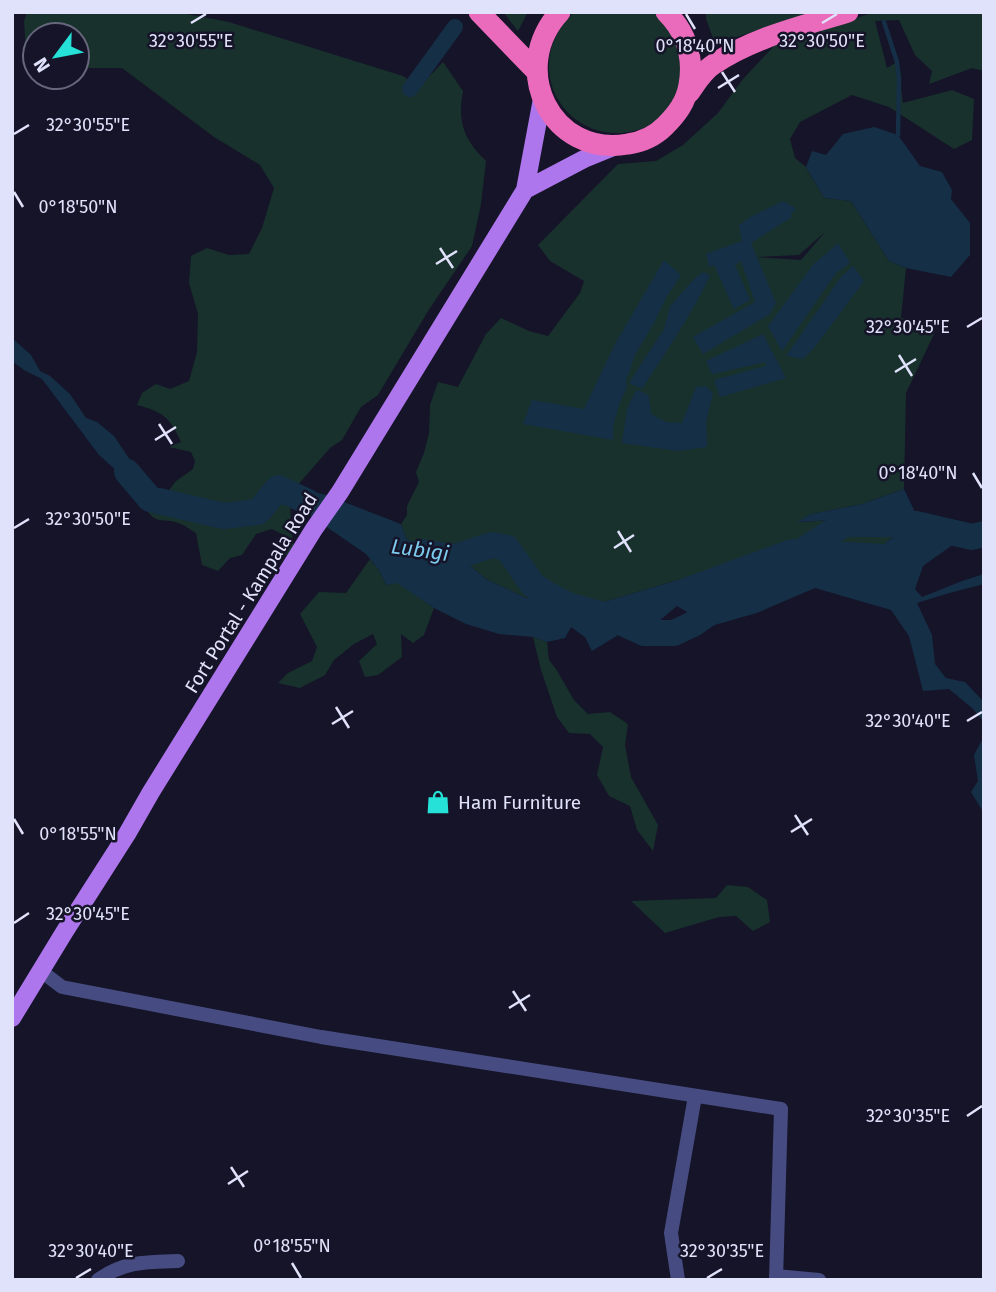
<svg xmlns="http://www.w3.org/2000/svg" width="996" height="1292" viewBox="0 0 996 1292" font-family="'Fira Sans',sans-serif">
<rect width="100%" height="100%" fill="#151428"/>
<path fill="#18312d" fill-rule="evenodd" d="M27,12h149l53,10 174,54 16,11 24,-25 20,29c-6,31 1,49 23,70l-5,43 -9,42 -44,65 -50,84 -17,12 -19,33 -12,8 -34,39 -17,1 11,11 1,28 3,21 -12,11 2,-24 -12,-6 -16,5 -14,21 -12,3 -12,13 -16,-6 -6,-32c-4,-2 -10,-7 -15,-9 -19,-8 -25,4 -38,-20l11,-9 12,-1 10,-13 17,-12 2,-8 -4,-9 -22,-5 12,-5c-11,-25 -18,-30 -44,-37l5,-12 14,-9 14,5 19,-8 8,-29 1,-38 -9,-31 2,-27 16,-8 22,7 20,-1 13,-26 12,-40 -14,-23 -46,-28 -92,-69h-45v-33h-42v37l-8,-7 -3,-44z
M503,12h25l-10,19z
M574,12h84c8,12 19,24 24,36 3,6 1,15 0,22 0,19 -1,19 -12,34 -2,4 -5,10 -9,14 -6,6 -16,10 -24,12 -41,13 -86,-16 -88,-61 -1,-22 9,-42 25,-57z
M706,12h108l-93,30 -8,-4 -7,-19z
M875,12h109v59l-12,-3 -43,16 3,-13 -17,-16 -16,-35 -24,1 12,47 10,-6 6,41 49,-13 22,9 -2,41 -18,9 -65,-42 -37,-12 -52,27 -10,17 5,19 11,9 18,31 27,3 38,60 17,7 -5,50 27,3 7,11 -29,61 -2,96 -42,15 -51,10 -13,8 71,-4 24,1 12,9 -21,16 -206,36 -88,26 -33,-2 -33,-7 -38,-18 -30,-25 -49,-14 -6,-16 6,-9v-9l12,-24 -3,-10 8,-19 5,-20 1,-28 8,-23 20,5 28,-53 15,-16 28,13 19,5 32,-43 4,-12 -34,-20 -12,-16 80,-81 38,-3 27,-16 35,-32 25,-34 32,-34zM825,232l-24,28 -45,-3 43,-2z
M370,559l9,11 7,15 11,-3 37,26 -10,27 -11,8 -12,-9 1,23 -24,18 -13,2 -6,-16 18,-17 -4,-10 -19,10 -20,16 -9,15 -25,13 -22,-5 10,-10 24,-12 5,-14 -17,-33 19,-22 27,1z
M533,637l14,5 2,18 7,9 18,31 14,14 22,-2 18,12 -3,21 6,32 27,48 -5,26 -16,-21 -7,-24 -21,-10 -12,-21 6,-28 -13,-13 -21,-1 -12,-16 -16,-47z
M727,885l21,2 19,13 3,22 -17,9 -17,-15 -17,1 -54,16 -34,-32 85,-3z"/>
<path fill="#152f46" d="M874,127l24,8 22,31 22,6 10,18 -1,9 19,24v32l-19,22 -45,-9 -17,-7 -38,-60 -27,-3 -18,-31 6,-16 14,4 17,-21z
M783,201l11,6 2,3 -5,3 1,4 -41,26 25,60 -6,11 -67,40 -10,-17 62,-35 -14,-41 -6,4 15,35 -16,9 -20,-44 -5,2 -3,-13 36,-13 -3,-16 13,-9z
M838,243l12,20 -14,10 -54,78 -14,-25 45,-61z
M664,260l17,15 -14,21 -13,27 -19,32 -9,26 1,6 -8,18 -6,21v14l-90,-16 9,-24 52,9 31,-65z
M853,266l11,15 -49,66 -12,12 -17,-3 55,-79z
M704,272l6,4c-19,39 -44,76 -68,113l-13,-6 35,-54 6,-23 27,-30z
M763,334l23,44 -66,19 -6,-17 52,-14v-4l-54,12 -6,-13z
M12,338l19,17 9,16 10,5 20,18 16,24 11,4 17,14 27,40 11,11 2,8 -11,9 -15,-23 -29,-26 -57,-76 -18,-9 -12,-9z
M706,386l7,7 -7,29 1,25 -29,4 -56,-8 5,-34 9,-19 7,2 6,4 2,18 15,8 16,1 14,-36z
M296,487l30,8 75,29 6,16 49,14 30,25 38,18 33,7 33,2 88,-26 112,-41 94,5 21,-16 -8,-9 -28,-1 -72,4 14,-8 51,-10 42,-15 11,23 32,17 24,3 -48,34 -8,23 7,8 40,-16 22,-7v10l-38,10 -29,9 15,32 3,29 11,14 19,4 19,20v20l-12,-14 -23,-19 -26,2 -14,-55 -18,-26 -76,-22 -58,25 -46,13 -34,-20 -19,16 -35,10 -31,19 -7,-14 -14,-10 -6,11 -18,4 -14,-5 -34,-3 -33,-10 -32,-16 -37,-25 -11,2 -7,-15 -13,-16 -54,-37 -34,-29z
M984,736v92l-2,-18 -11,-18 7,-11 -4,-26z"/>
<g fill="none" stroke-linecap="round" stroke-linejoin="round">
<path stroke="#152f46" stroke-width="4.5" d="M884,22l13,40 2,17 -1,56"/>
<path stroke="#152f46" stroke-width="16" d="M410,89l45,-62"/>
<path stroke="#152f46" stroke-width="26" d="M127,472l23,27 74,17 34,-4 20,-24 30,14
M422,552l33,5 37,-12 15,3 25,36 13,9 22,12 40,11 37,17h30l19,-9 37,-26
M788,560l56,-36h72l56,13 12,-3"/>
<path stroke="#464c81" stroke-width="14" d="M41,971l21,16 259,50 460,72 -5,171
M776,1276l43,4
M98,1280c26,-19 49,-18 80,-19
M678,1280l-7,-47 24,-137"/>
<path stroke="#ae76ec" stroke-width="18" d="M525,190l59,-31 32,-13
M12,1018l53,-87 62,-97 24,-42 163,-263 26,-37 185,-302 17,-91"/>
<path stroke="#ea6bbb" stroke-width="21" d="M479,12l57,59
M560,12c-52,56 -9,146 68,132 14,-2 27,-8 37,-18 12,-12 21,-24 24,-41 5,-28 -2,-52 -23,-73
M689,93c7,-10 14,-22 25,-29 40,-27 89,-38 134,-52"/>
</g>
<path fill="none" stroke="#e0e1fb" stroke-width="2.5" d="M686,14l9,15M191,23l15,-9M822,23l15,-9M722,72l13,20M718,88l21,-13M14,134l15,-9M14,192l9,15M440,248l13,20M436,264l21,-13M967,327l15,-9M899,355l13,21M895,372l21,-13M159,424l13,20M155,440l21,-13M973,473l9,15M14,528l15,-9M618,531l13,21M614,548l20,-13M336,707l13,21M967,721l15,-9M332,724l21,-13M795,815l13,20M14,819l9,15M791,832l21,-13M14,923l15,-10M513,991l13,20M509,1008l21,-13M967,1116l15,-10M231,1167l13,20M228,1184l20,-13M292,1263l9,15M76,1278l15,-9M707,1278l15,-9"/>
<defs>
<g id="shop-bare" transform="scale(1.89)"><path d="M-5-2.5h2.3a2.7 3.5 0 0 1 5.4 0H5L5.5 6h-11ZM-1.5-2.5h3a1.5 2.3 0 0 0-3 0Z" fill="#26e1d7" stroke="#151428" stroke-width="2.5" paint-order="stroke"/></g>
</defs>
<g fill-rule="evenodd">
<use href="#shop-bare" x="438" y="802"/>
</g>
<g text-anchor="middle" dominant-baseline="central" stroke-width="5" stroke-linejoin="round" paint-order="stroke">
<g font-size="19" fill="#e0e1fb" stroke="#151428">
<text transform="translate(251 593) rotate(-58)">Fort Portal - Kampala Road</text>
</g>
<g font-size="19" fill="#e0e1fb" stroke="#151428" text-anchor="start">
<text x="458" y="802">Ham Furniture</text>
</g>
<g font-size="21" font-style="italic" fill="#7ccaed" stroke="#151428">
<text transform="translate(420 550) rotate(8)">Lubigi</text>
</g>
</g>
<g font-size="18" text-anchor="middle" fill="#e0e1fb" stroke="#151428" stroke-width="5" stroke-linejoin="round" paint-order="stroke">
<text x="191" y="47">32°30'55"E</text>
<text x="822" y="47">32°30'50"E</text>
<text x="695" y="52">0°18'40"N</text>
<text x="88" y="131">32°30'55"E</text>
<text x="78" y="213">0°18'50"N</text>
<text x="908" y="333">32°30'45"E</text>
<text x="918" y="479">0°18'40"N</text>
<text x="88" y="525">32°30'50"E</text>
<text x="908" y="727">32°30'40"E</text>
<text x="78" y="840">0°18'55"N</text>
<text x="88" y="920">32°30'45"E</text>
<text x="908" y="1122">32°30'35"E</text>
<text x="292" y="1252">0°18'55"N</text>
<text x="91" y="1257">32°30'40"E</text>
<text x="722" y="1257">32°30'35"E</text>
</g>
<rect width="996" height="1292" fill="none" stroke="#e0e1fb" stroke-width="28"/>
<g transform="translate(56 56) rotate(238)"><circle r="33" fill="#151428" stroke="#66667c" stroke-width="2"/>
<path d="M0-5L12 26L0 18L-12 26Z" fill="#26e1d7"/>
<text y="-10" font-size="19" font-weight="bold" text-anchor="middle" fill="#e0e1fb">N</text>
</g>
</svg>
